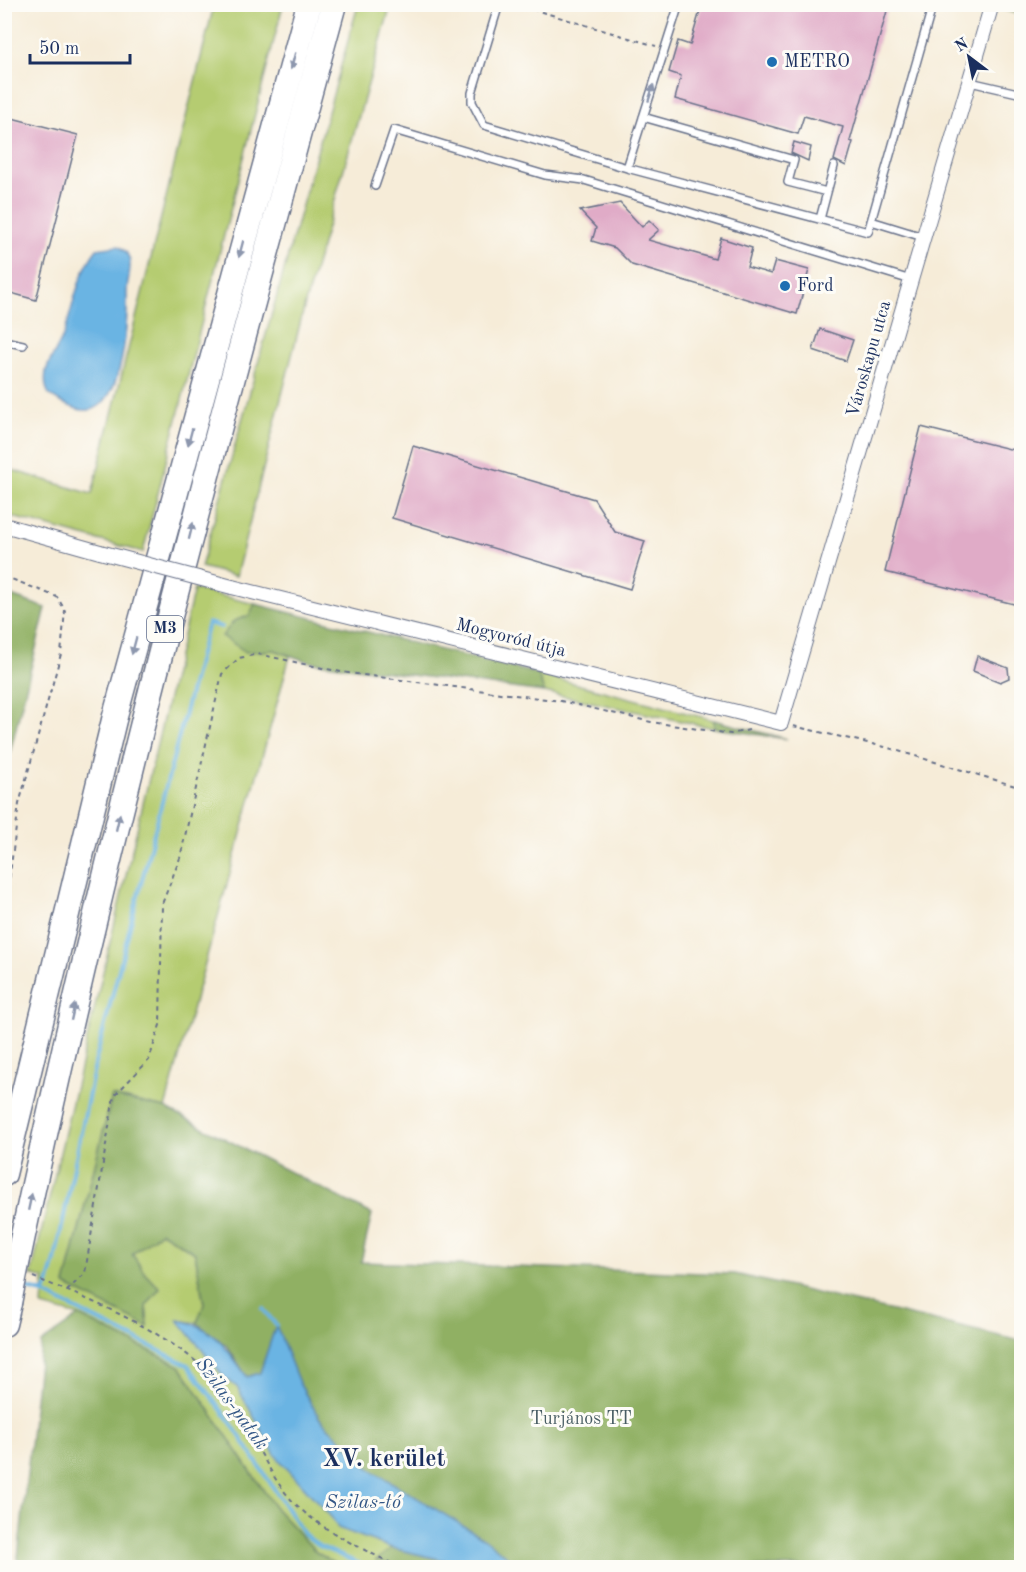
<svg xmlns="http://www.w3.org/2000/svg" width="1026" height="1572" viewBox="0 0 1026 1572" font-family="'Old Standard TT',serif">
<rect width="100%" height="100%" fill="#fdfcf7"/>
<filter id="ink" filterUnits="userSpaceOnUse"><feTurbulence type="fractalNoise" baseFrequency=".0167" numOctaves="2"/><feDisplacementMap in="SourceGraphic" scale="12" xChannelSelector="R" yChannelSelector="G"/><feConvolveMatrix kernelMatrix="1 2 1 2 8 2 1 2 1" color-interpolation-filters="sRGB"/></filter>
<filter id="wash" filterUnits="userSpaceOnUse"><feTurbulence type="fractalNoise" baseFrequency=".008" numOctaves="4" result="noise"/><feDisplacementMap in="SourceGraphic" scale="24" xChannelSelector="R" yChannelSelector="G"/><feGaussianBlur stdDeviation="1.35" result="paint"/><feColorMatrix in="noise" values="0 0 0 0 0 0 0 0 0 0 0 0 0 0 0 0 0 1.4 0 .05"/><feComposite in="paint" operator="in"/></filter>
<g filter="url(#wash)">
<rect width="100%" height="100%" fill="#f6ecd8"/>
<path fill="#b5cc71" stroke="#687e68" stroke-width="1.5" d="M214,5h69l-140,547 -138,-37v-47l87,26z
M358,5h33l-85,295 -70,276 -35,-9z
M1004,5h17v10l-19,-6z
M194,589l61,15 -6,12 -15,5 12,31 29,-2 15,6 -125,452 -53,-12 -47,189 83,41 -2,-20 14,-18 -14,-13 -14,-21 29,-22 34,21 9,52 -7,18 -18,-3 45,57 13,10 39,69 56,62 6,10 54,20 -15,12 32,5v2h-67l-25,-14 -41,-44 -96,-143 -101,-50 -37,-10 2,-27 -13,-4z
M538,674l176,46v8l-170,-36z"/>
<path fill="#90b063" stroke="#567060" stroke-width="1.5" d="M5,594l41,14 -41,164 -1,-178z
M255,604l283,70 6,18 -235,-30 -34,-12 -29,2 -24,-16 12,-15 15,-5z
M714,720l73,19 -73,-11z
M112,1096l53,12 207,106 -11,48 374,12 286,67v226h-501l-35,-28 -114,-69 -51,-51 -21,-36 -23,-57 -16,47 -13,4 -20,-31 -30,-23 7,-19 -9,-51 -34,-21 -29,22 14,21 14,13 -14,18 2,21 -83,-42z
M79,1316l101,50 96,143 41,44 25,14h-325l24,-224z
M392,1548l81,19h-64v-2l-17,1 -16,-6z"/>
<path fill="#6bb4e3" stroke="#4372a0" stroke-width="1.5" d="M118,246c21,11 8,30 9,49 1,28 -4,128 -50,114 -8,-3 -22,-8 -28,-15 -4,-6 -4,-16 -3,-23 3,-10 13,-25 18,-37 10,-29 13,-59 33,-85z
M178,1320c36,5 49,29 69,57l13,-4 16,-48 23,58 21,36 51,51 114,69 35,28h-47l-81,-19 -54,-20 -6,-10 -56,-62 -39,-69 -13,-10z"/>
<g fill="none" stroke-linecap="round" stroke-linejoin="round">
<path stroke="#6bb4e3" stroke-width="4" d="M20,1287l23,6 145,72 43,58 72,110 16,13 50,22
M43,1293l4,-5 8,-28 41,-201 112,-436 14,4
M263,1309l13,16"/>
</g>
<g id="blocks">
<path fill="#e0abc7" d="M702,4h187l-39,137 3,1 -7,24 -12,-6 9,-33 -39,-11 -6,18 -123,-35 6,-23 -12,-4 9,-31 12,4z
M4,116l74,19 -42,165 -32,-9z
M794,142l17,5 -3,14 -17,-8z
M620,203l22,24 7,-7 10,10 -11,10 67,19 6,-21 31,10 -5,19 24,7 4,-13 34,9 -12,44 -165,-49 -17,-17 -23,-7 4,-13 -16,-17z
M820,329l33,11 -7,21 -33,-11z
M921,427l101,25v154l-137,-34z
M413,446l181,53 21,33 30,9 -15,48 -238,-71z
M977,656l31,12 1,10 -9,4 -27,-11z"/>
</g>
</g>
<g filter="url(#ink)">
<use href="#blocks" fill-opacity="0" stroke="#687189" stroke-width="1.5"/>
<g fill="none" stroke-linecap="round" stroke-linejoin="round">
<g stroke="#687189" stroke-width="10">
<path id="service" d="M499,4l-27,89v9l12,23 143,43 241,64 65,-228
M970,82l52,12
M643,117l151,43 -6,22 39,10
M627,168l52,-164
M375,186l19,-56 151,45 39,5 327,100
M820,219l14,-53
M871,221l52,16
M4,341l19,4"/>
</g>
<g stroke="#687189" stroke-width="16">
<path id="minor" d="M4,525l96,27
M232,587l549,136 211,-719"/>
</g>
<g stroke="#687189" stroke-width="27">
<path id="motorway" d="M4,1174l110,-454 195,-716
M18,1259c89,-422 202,-838 316,-1255
M4,1324l5,-21"/>
</g>
<path stroke="#687189" stroke-width="2" stroke-dasharray="4.5 4.5" stroke-linecap="butt" d="M515,4l141,42
M4,576l53,21 8,13 -4,44 -42,150 -15,116
M793,726l92,21 137,41
M33,1277c60,24 123,49 172,92 28,25 52,82 74,115 28,42 79,62 122,84
M67,1291l18,-18 29,-177 35,-36 11,-35 2,-121 18,-46 42,-184 17,-16 19,-4 83,18 220,29 90,21 80,12 18,-4"/>
<use href="#service" stroke="#fff" stroke-width="7"/>
<use href="#minor" stroke="#fff" stroke-width="14"/>
<use href="#motorway" stroke="#fff" stroke-width="24"/>
<g stroke="#687189" stroke-width="16" stroke-linecap="butt">
<path id="minor-bridge" d="M100,552l132,35"/>
</g>
<g stroke="#687189" stroke-width="27" stroke-linecap="butt">
<path id="motorway-bridge" d="M9,1303l9,-44"/>
</g>
<use href="#minor-bridge" stroke="#fff" stroke-width="14"/>
<use href="#motorway-bridge" stroke="#fff" stroke-width="24"/>
</g>
<defs><path id="oneway-solid" d="M-6-.8H1V-3.2L6.5 0L1 3.2V.8H-6Z" transform="scale(1.5)"/></defs>
<g fill="#8d97ae">
<use href="#oneway-solid" transform="translate(293 61) rotate(105)"/>
<use href="#oneway-solid" transform="translate(651 93) rotate(-72)"/>
<use href="#oneway-solid" transform="translate(241 249) rotate(105)"/>
<use href="#oneway-solid" transform="translate(190 437) rotate(105)"/>
<use href="#oneway-solid" transform="translate(191 531) rotate(-76)"/>
<use href="#oneway-solid" transform="translate(134 646) rotate(105)"/>
<use href="#oneway-solid" transform="translate(118 822) rotate(-77)"/>
<use href="#oneway-solid" transform="translate(73 1012) rotate(-77)"/>
<use href="#oneway-solid" transform="translate(30 1202) rotate(-78)"/>
</g>
</g>
<g fill="#1f6fb2" stroke="#fdfcf7" stroke-width="2">
<circle cx="772" cy="62" r="6"/>
<circle cx="785" cy="286" r="6"/>
</g>
<g text-anchor="middle" dominant-baseline="central" stroke-width="6" stroke-linejoin="round" paint-order="stroke">
<rect fill="#fdfcf7" stroke="#5f6c8c" stroke-width="1.5" x="147" y="616" width="36" height="26" rx="4.5"/>
<g font-size="16" font-weight="bold" fill="#1b2f5e">
<text x="165" y="629">M3</text>
</g>
<g font-size="18" fill="#1b2f5e" stroke="#fdfcf7" text-anchor="start">
<text x="784" y="62">METRO</text>
<text x="797" y="286">Ford</text>
</g>
<g font-size="18" fill="#1b2f5e" stroke="#fdfcf7">
<text transform="translate(869 359) rotate(-74)">Városkapu utca</text>
<text transform="translate(511 638) rotate(14)">Mogyoród útja</text>
</g>
<g font-size="18" fill="#495e64" stroke="#fdfcf7">
<text x="581" y="1419">Turjános TT</text>
</g>
<g font-size="20" font-style="italic" fill="#335786" stroke="#fdfcf7">
<text transform="translate(231 1404) rotate(54)">Szilas-patak</text>
<text x="363" y="1503">Szilas-tó</text>
</g>
<g font-size="24" font-weight="bold" fill="#1b2f5e" stroke="#fdfcf7">
<text x="384" y="1460">XV. kerület</text>
</g>
</g>
<rect width="1026" height="1572" fill="none" stroke="#fdfcf7" stroke-width="24"/>
<g transform="translate(969 57) rotate(328)" stroke="#fdfcf7" stroke-width="4.5" paint-order="stroke">
<path d="M0-4.5L10 22L0 15L-10 22Z" fill="#1b2f5e"/>
<text y="-9" font-size="16" font-weight="bold" text-anchor="middle" fill="#1b2f5e">N</text>
</g>
<path d="M30 54v9h100v-9" fill="none" stroke="#1b2f5e" stroke-width="3"/>
<text x="39" y="54" font-size="18" fill="#1b2f5e" stroke="#fdfcf7" stroke-width="4.5" paint-order="stroke">50 m</text>
</svg>
